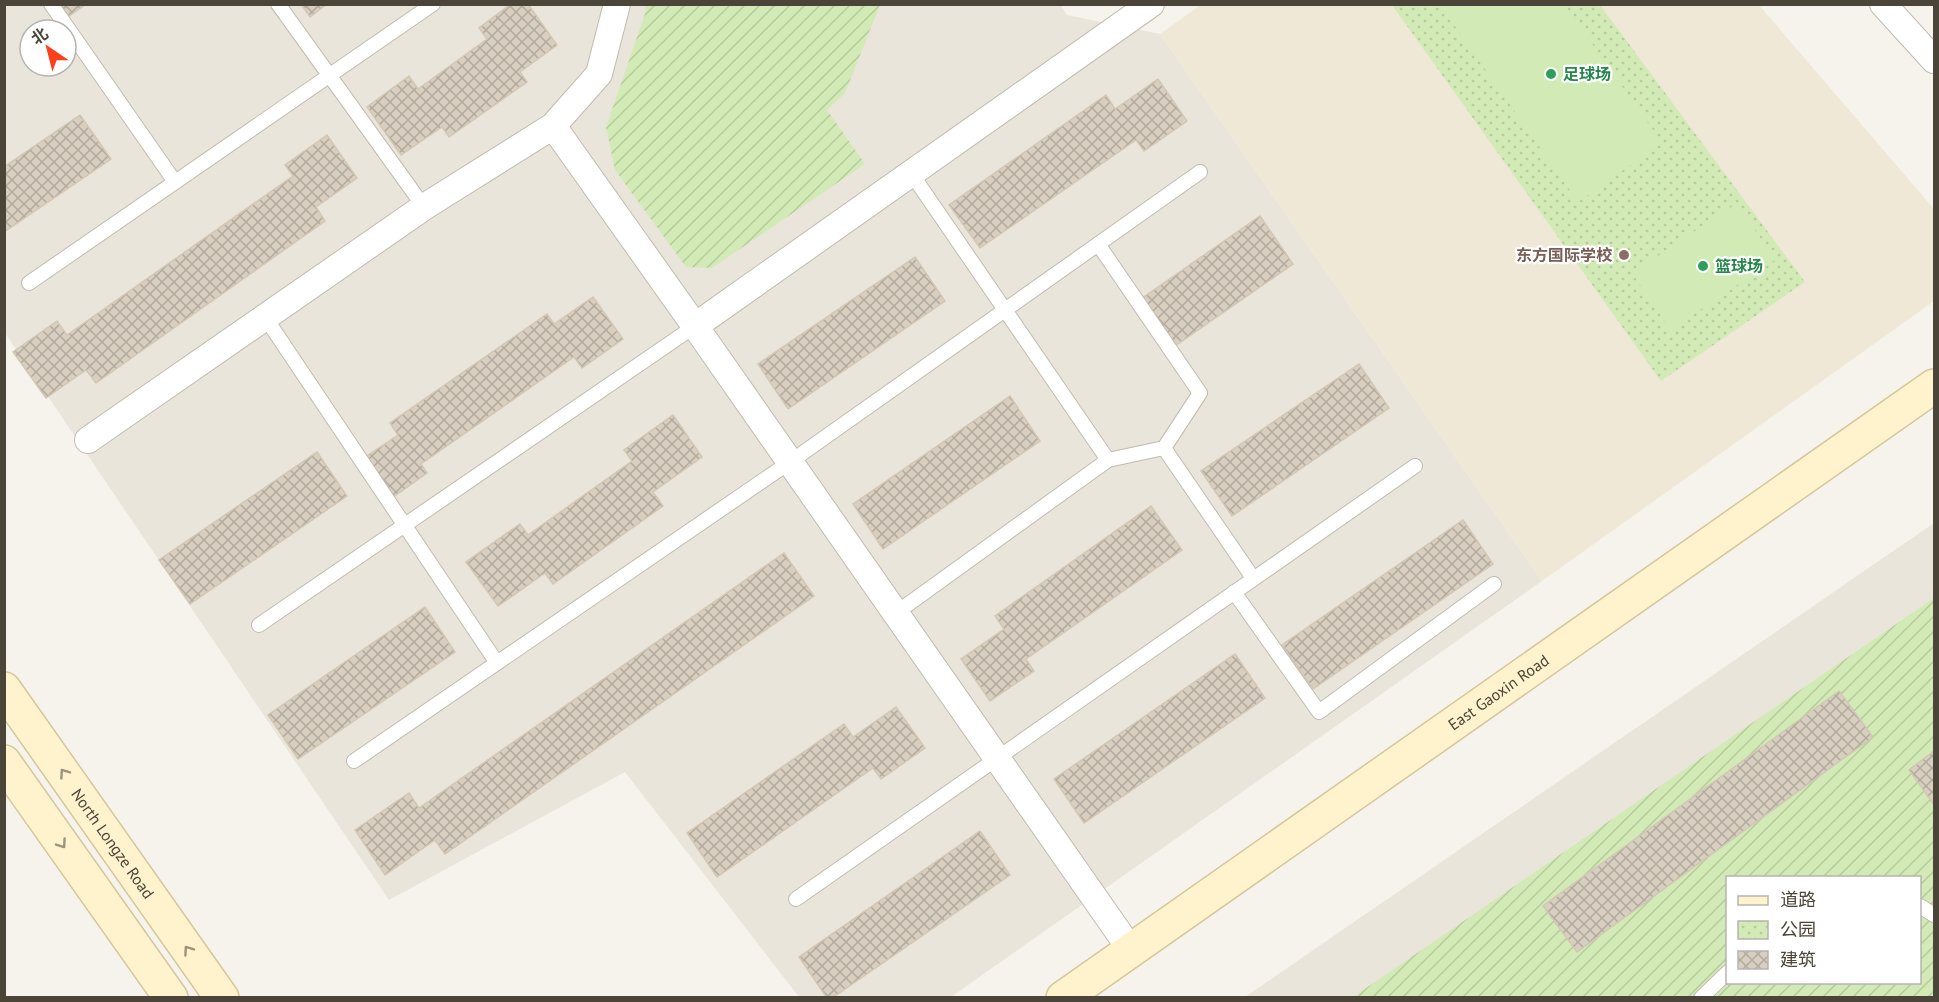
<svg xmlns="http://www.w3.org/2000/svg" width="1939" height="1002" viewBox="0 0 1939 1002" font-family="'PT Sans','Noto Sans SC',sans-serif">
<defs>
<pattern id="park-dots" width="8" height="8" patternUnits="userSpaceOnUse" patternTransform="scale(1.5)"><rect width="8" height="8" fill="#d2eab5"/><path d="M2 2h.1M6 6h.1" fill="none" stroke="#b6ca9c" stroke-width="1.8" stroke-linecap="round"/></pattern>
<pattern id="garden-furrows" width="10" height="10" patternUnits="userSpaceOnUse" patternTransform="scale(1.5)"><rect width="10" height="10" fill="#d2eab5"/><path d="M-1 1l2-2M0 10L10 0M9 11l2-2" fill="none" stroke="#b6ca9c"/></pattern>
<pattern id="building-cross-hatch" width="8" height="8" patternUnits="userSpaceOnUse" patternTransform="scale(1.5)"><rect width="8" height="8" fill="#d8cfc1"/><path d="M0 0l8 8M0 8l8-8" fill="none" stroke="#b1aa9e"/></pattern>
</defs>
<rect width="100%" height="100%" fill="#f6f3ec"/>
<path fill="#eae5da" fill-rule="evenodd" d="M1060,4l7,11 93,19 382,547 -591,416h-152l-174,-225 -236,128 -384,-567 -1,-328zM30,30h36v36h-36z
M1934,523v474h-689zM1728,878h192v104h-192z"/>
<path fill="#efe8d6" d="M1202,4l557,1 175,204v92l-392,280 -382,-547z"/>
<path fill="url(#park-dots)" d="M1392,5h208l205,277 -144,99z"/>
<path fill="url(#garden-furrows)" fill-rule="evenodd" d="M646,5h234l-35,88 -18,17 38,54 -153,104 -26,-1 -71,-97 -9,-43 40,-116z
M1934,598v399h-581zM1728,878h192v104h-192z"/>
<path fill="#d2eab5" d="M1440,5h125l97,138 -84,59z
M1737,203l38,57 -105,70 -38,-57z"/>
<path fill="url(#building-cross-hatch)" stroke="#d3c7b4" stroke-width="1.5" d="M55,4h31l-21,15z
M301,4h26l-17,13z
M511,4h17l29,41 -37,27 7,10 -78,55 -7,-10 -41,28 -34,-48 42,-31 9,13 69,-50 -8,-11z
M1158,79l29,42 -43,30 -8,-11 -156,108 -31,-43 157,-110 9,14z
M80,115l31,44 -107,73v-65z
M327,135l30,43 -41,29 9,14 -229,162 -10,-13 -40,28 -33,-46 44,-31 10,14 226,-159 -8,-11z
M1260,216l33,48 -118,82 -34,-47z
M915,257l30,44 -157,108 -30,-45z
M593,297l30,42 -41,29 -8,-11 -153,107 6,9 -38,27 -28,-40 37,-25 -8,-12 157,-109 7,10z
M1359,364l30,44 -157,108 -31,-45z
M1010,396l30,45 -157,108 -30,-45z
M673,415l29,42 -49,35 10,14 -110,78 -8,-11 -47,33 -32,-44 54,-38 8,11 104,-74 -8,-11z
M317,452l30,44 -157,108 -31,-44z
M1151,506l31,44 -156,109 8,12 -44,30 -29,-42 43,-30 -9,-13z
M1463,520l30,44 -180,125 -31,-44z
M784,553l30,43 -369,258 -10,-14 -50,35 -30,-45 54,-37 10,15z
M425,607l30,45 -157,107 -30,-44z
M1235,654l30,44 -181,125 -30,-44z
M1839,691l34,46 -296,215 -34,-46z
M896,707l29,41 -44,31 -8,-11 -156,109 -30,-44 157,-109 9,13z
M1934,751v54l-25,-35z
M980,831l30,44 -178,123h-5l-28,-41z"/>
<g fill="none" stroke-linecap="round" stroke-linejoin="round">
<g stroke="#c2bbae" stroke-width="16">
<path id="service" d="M51,4l124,178
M278,4l146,203
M911,173l197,287 56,-12 89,130
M1098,244l102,149 -36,55
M29,283l404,-279
M265,317l232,346
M1234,592l85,120 175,-128
M896,613l212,-153
M259,625l436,-299
M354,761l436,-299 410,-290
M796,899l619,-433
M1920,906l14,9
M1701,998l27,-26"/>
</g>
<g stroke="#c2bbae" stroke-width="28">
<path id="minor" d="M1883,4l51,56
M553,126l142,200 436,624
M695,326l456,-322
M88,440l336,-233 129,-81 46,-52 18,-70"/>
</g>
<g stroke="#d6c79b" stroke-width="36">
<g id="secondary">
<path id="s1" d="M4,689l218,309"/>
<path d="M4,762l167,236"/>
<path id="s2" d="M1063,998l871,-612"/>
</g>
</g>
<use href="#service" stroke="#fff" stroke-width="14"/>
<use href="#minor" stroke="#fff" stroke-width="26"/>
<use href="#secondary" stroke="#fff3cd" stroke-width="33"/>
</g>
<defs><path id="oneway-chevron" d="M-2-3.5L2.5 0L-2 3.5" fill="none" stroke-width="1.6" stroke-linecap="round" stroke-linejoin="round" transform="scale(1.5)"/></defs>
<g stroke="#9c937c">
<use href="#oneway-chevron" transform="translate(64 773) rotate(-125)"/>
<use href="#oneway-chevron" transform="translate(62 844) rotate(55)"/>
<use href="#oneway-chevron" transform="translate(188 950) rotate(-125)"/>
</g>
<g fill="#2e9e5b" stroke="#fff" stroke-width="2">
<circle cx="1551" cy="74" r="6"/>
<circle cx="1703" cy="266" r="6"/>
</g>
<circle fill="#8d6e63" stroke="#fff" stroke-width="2" cx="1624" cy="255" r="6"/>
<g text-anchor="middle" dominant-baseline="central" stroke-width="4.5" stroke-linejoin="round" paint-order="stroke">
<g font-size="16" font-weight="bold" fill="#27864d" stroke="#fff" text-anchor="start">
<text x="1563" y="74">足球场</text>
<text x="1715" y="266">篮球场</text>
</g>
<g font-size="16" font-weight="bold" fill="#785e54" stroke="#fff" text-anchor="end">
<text x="1612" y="255">东方国际学校</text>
</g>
<g font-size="16" fill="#4b4439" stroke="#fff">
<text stroke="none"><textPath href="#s2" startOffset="532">East Gaoxin Road</textPath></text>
<text stroke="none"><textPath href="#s1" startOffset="189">North Longze Road</textPath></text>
</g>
</g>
<rect width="1939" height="1002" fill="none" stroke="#4b4439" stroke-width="12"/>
<rect x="1726" y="876" width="195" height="108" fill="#ffffff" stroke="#b7b4b0" stroke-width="1.5"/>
<rect x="1738" y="896" width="30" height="9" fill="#fff3cd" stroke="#b7b4b0" stroke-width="1.5"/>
<text x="1780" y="906" font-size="18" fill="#4b4439">道路</text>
<rect x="1738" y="921" width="30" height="18" fill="url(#park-dots)" stroke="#b7b4b0" stroke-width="1.5"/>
<text x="1780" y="936" font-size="18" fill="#4b4439">公园</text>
<rect x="1738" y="951" width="30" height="18" fill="url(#building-cross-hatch)" stroke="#b7b4b0" stroke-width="1.5"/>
<text x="1780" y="966" font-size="18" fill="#4b4439">建筑</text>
<g transform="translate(48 48) rotate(325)"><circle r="28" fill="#ffffff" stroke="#b7b4b0" stroke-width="1.5"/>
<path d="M0-4.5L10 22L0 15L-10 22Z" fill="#fc3f1d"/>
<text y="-9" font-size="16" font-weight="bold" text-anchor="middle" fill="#4b4439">北</text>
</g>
</svg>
